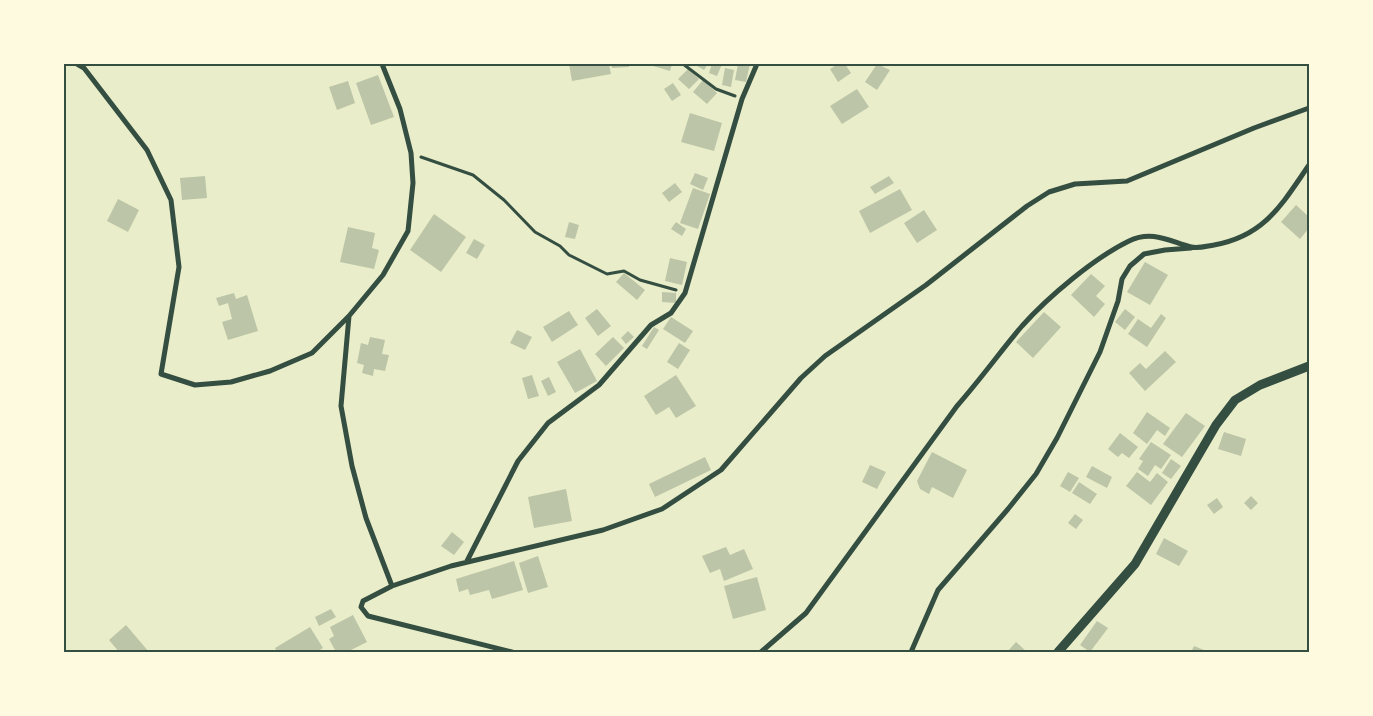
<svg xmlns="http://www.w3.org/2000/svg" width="1373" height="716" viewBox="0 0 1373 716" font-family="'Noto Sans',sans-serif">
<rect width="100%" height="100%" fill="#e9edc9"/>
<path fill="#bcc5a7" d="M569,64h40l2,10 -39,7z
M611,64h18v3l-17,1z
M653,64h19l-2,7 -17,-5z
M694,64h14l-4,6z
M712,64h10l-5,12 -8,-3z
M738,64h12l-4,18 -11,-2z
M838,64h7l6,9 -13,9 -8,-13z
M877,64l13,6 -13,20 -12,-8z
M725,68l9,2 -3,17 -9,-2z
M688,69l11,10 -10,10 -11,-10z
M378,75l16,42 -23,8 -15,-42z
M703,80l14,13 -10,11 -14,-12z
M348,81l7,22 -18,7 -8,-23z
M673,83l8,12 -9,6 -8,-12z
M857,89l12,18 -27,17 -12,-18z
M690,113l32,10 -8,28 -33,-9z
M695,173l13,5 -5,12 -13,-6z
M205,176l2,22 -25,2 -2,-22z
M889,176l5,7 -19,11 -5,-7z
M675,183l7,9 -13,10 -7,-9z
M693,188l17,6 -12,35 -18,-6z
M900,189l12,21 -42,23 -11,-22z
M118,199l21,11 -11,22 -21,-11z
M1296,205l13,12v11l-9,11 -19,-17z
M924,210l13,20 -20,13 -13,-20z
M434,214l32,23 -25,35 -31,-22z
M569,222l10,3 -4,14 -10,-2z
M676,222l10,7 -4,7 -11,-7z
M348,227l27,6 -3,15 7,2 -5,19 -34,-7z
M474,239l11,6 -8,14 -11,-6z
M670,258l17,4 -5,23 -17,-4z
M1145,262l23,13 -18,30 -23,-13z
M624,273l21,17 -8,10 -21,-18z
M1091,274l14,12 -9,10 9,8 -11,13 -23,-22z
M662,292l14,1v10l-14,-1z
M234,293l2,6 11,-4 11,36 -30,9 -6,-18 10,-3 -4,-16 -9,3 -3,-8z
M597,309l14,17 -13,10 -13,-18z
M1125,309l10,8 -10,13 -10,-8z
M569,311l9,14 -26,17 -9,-15z
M1044,312l17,15 -28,31 -17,-16z
M1161,314l5,4 -19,29 -19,-13 10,-15 13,9z
M671,317l22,14 -8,12 -22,-14z
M654,327l5,3 -12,19 -5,-3z
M517,330l15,7 -7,13 -15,-7z
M628,331l6,6 -8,7 -5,-6z
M370,337l15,3 -3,14 7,1 -4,16 -11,-2 -1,7 -11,-3 2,-8 -7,-2 4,-20 7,2z
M613,337l11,11 -18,18 -11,-12z
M679,343l11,7 -12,19 -11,-7z
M580,349l17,32 -22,12 -18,-31z
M1165,351l11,11 -31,29 -16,-18 11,-10 6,6z
M532,375l7,21 -11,3 -6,-21z
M676,375l20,31 -20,12 -7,-11 -13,8 -12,-19z
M549,377l7,15 -8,4 -7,-15z
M1147,412l23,16 -5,8 -8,-6 -10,14 -14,-11z
M1186,413l19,13 -23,31 -19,-13z
M1224,432l22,7 -5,17 -23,-7z
M1120,433l18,14 -9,11 -7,-5 -4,4 -10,-8z
M1151,442l20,13 -10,14 -6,-4 -7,11 -10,-7 5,-8 -4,-2z
M932,452l35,18 -14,28 -21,-11 -3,7 -9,-5 -3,-8z
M705,457l6,13 -56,27 -6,-13z
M1171,459l10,7 -10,13 -9,-6z
M870,465l16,7 -9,17 -15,-7z
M1092,466l20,11 -5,11 -21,-11z
M1068,472l11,6 -9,14 -10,-6z
M1137,472l13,10 7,-9 11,9 -17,23 -25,-19z
M1079,482l18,12 -7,10 -18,-11z
M566,489l6,32 -38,7 -6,-31z
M1251,496l7,7 -7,7 -7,-7z
M1217,498l6,9 -9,7 -7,-9z
M1075,514l8,6 -7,9 -8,-6z
M452,532l12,10 -10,13 -13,-9z
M1164,538l24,13 -9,15 -23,-12z
M726,547l4,8 14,-6 9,20 -29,12 -4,-12 -10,4 -8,-17z
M538,556l10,31 -20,6 -9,-30z
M514,561l9,29 -31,9 -3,-9 -19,5 -2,-6 -9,3 -3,-13z
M757,577l9,33 -33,9 -9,-33z
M331,609l5,8 -17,9 -4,-9z
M353,615l14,27 -20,10h-11l-7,-13 5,-3 -4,-9z
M1097,621l11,7 -18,24 -10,-7z
M126,625l23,27h-30l-10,-12z
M310,627l13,21 -6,4h-40l-2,-4z
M1016,642l11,10h-20z
M1194,646l15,6h-18z"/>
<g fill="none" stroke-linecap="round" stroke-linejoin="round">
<path stroke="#344e41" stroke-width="3" d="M683,64l33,25 19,7
M421,157l52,18 31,25 31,32 25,14 9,9 38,19 17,-3 16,9 36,10"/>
<path stroke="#344e41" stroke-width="5" d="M77,64l7,4 63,82 24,50 8,67 -18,107 34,11 36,-3 39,-11 42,-18 37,-37
M382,64l18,45 11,44 2,30 -5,48 -25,44 -34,41 -8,90 11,60 14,52 26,68
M467,561l51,-100 30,-38 51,-38 52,-60 20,-12 14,-20 57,-194 15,-35
M512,652l-144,-36 -7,-9 2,-6 29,-15 59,-20 152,-36 59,-21 59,-39 80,-92 24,-22 101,-71 101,-79 22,-14 26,-8 52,-3 127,-53 55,-20
M761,652l45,-39 151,-207c23,-26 43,-54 65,-80 26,-29 72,-68 107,-85 23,-11 40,0 62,6 7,2 16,-1 23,-2 51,-9 68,-41 95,-80
M911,652l27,-62 70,-81 28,-35 21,-36 43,-86 18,-51 4,-22 8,-13 14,-12 21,-4 26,-2"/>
<path stroke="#344e41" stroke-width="9" d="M1058,652l77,-88 81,-139 19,-25 25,-15 49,-19"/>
</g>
<rect width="1373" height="716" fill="none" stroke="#fefae0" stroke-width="130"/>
<rect x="65" y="65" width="1243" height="586" fill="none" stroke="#344e41" stroke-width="2"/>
</svg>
